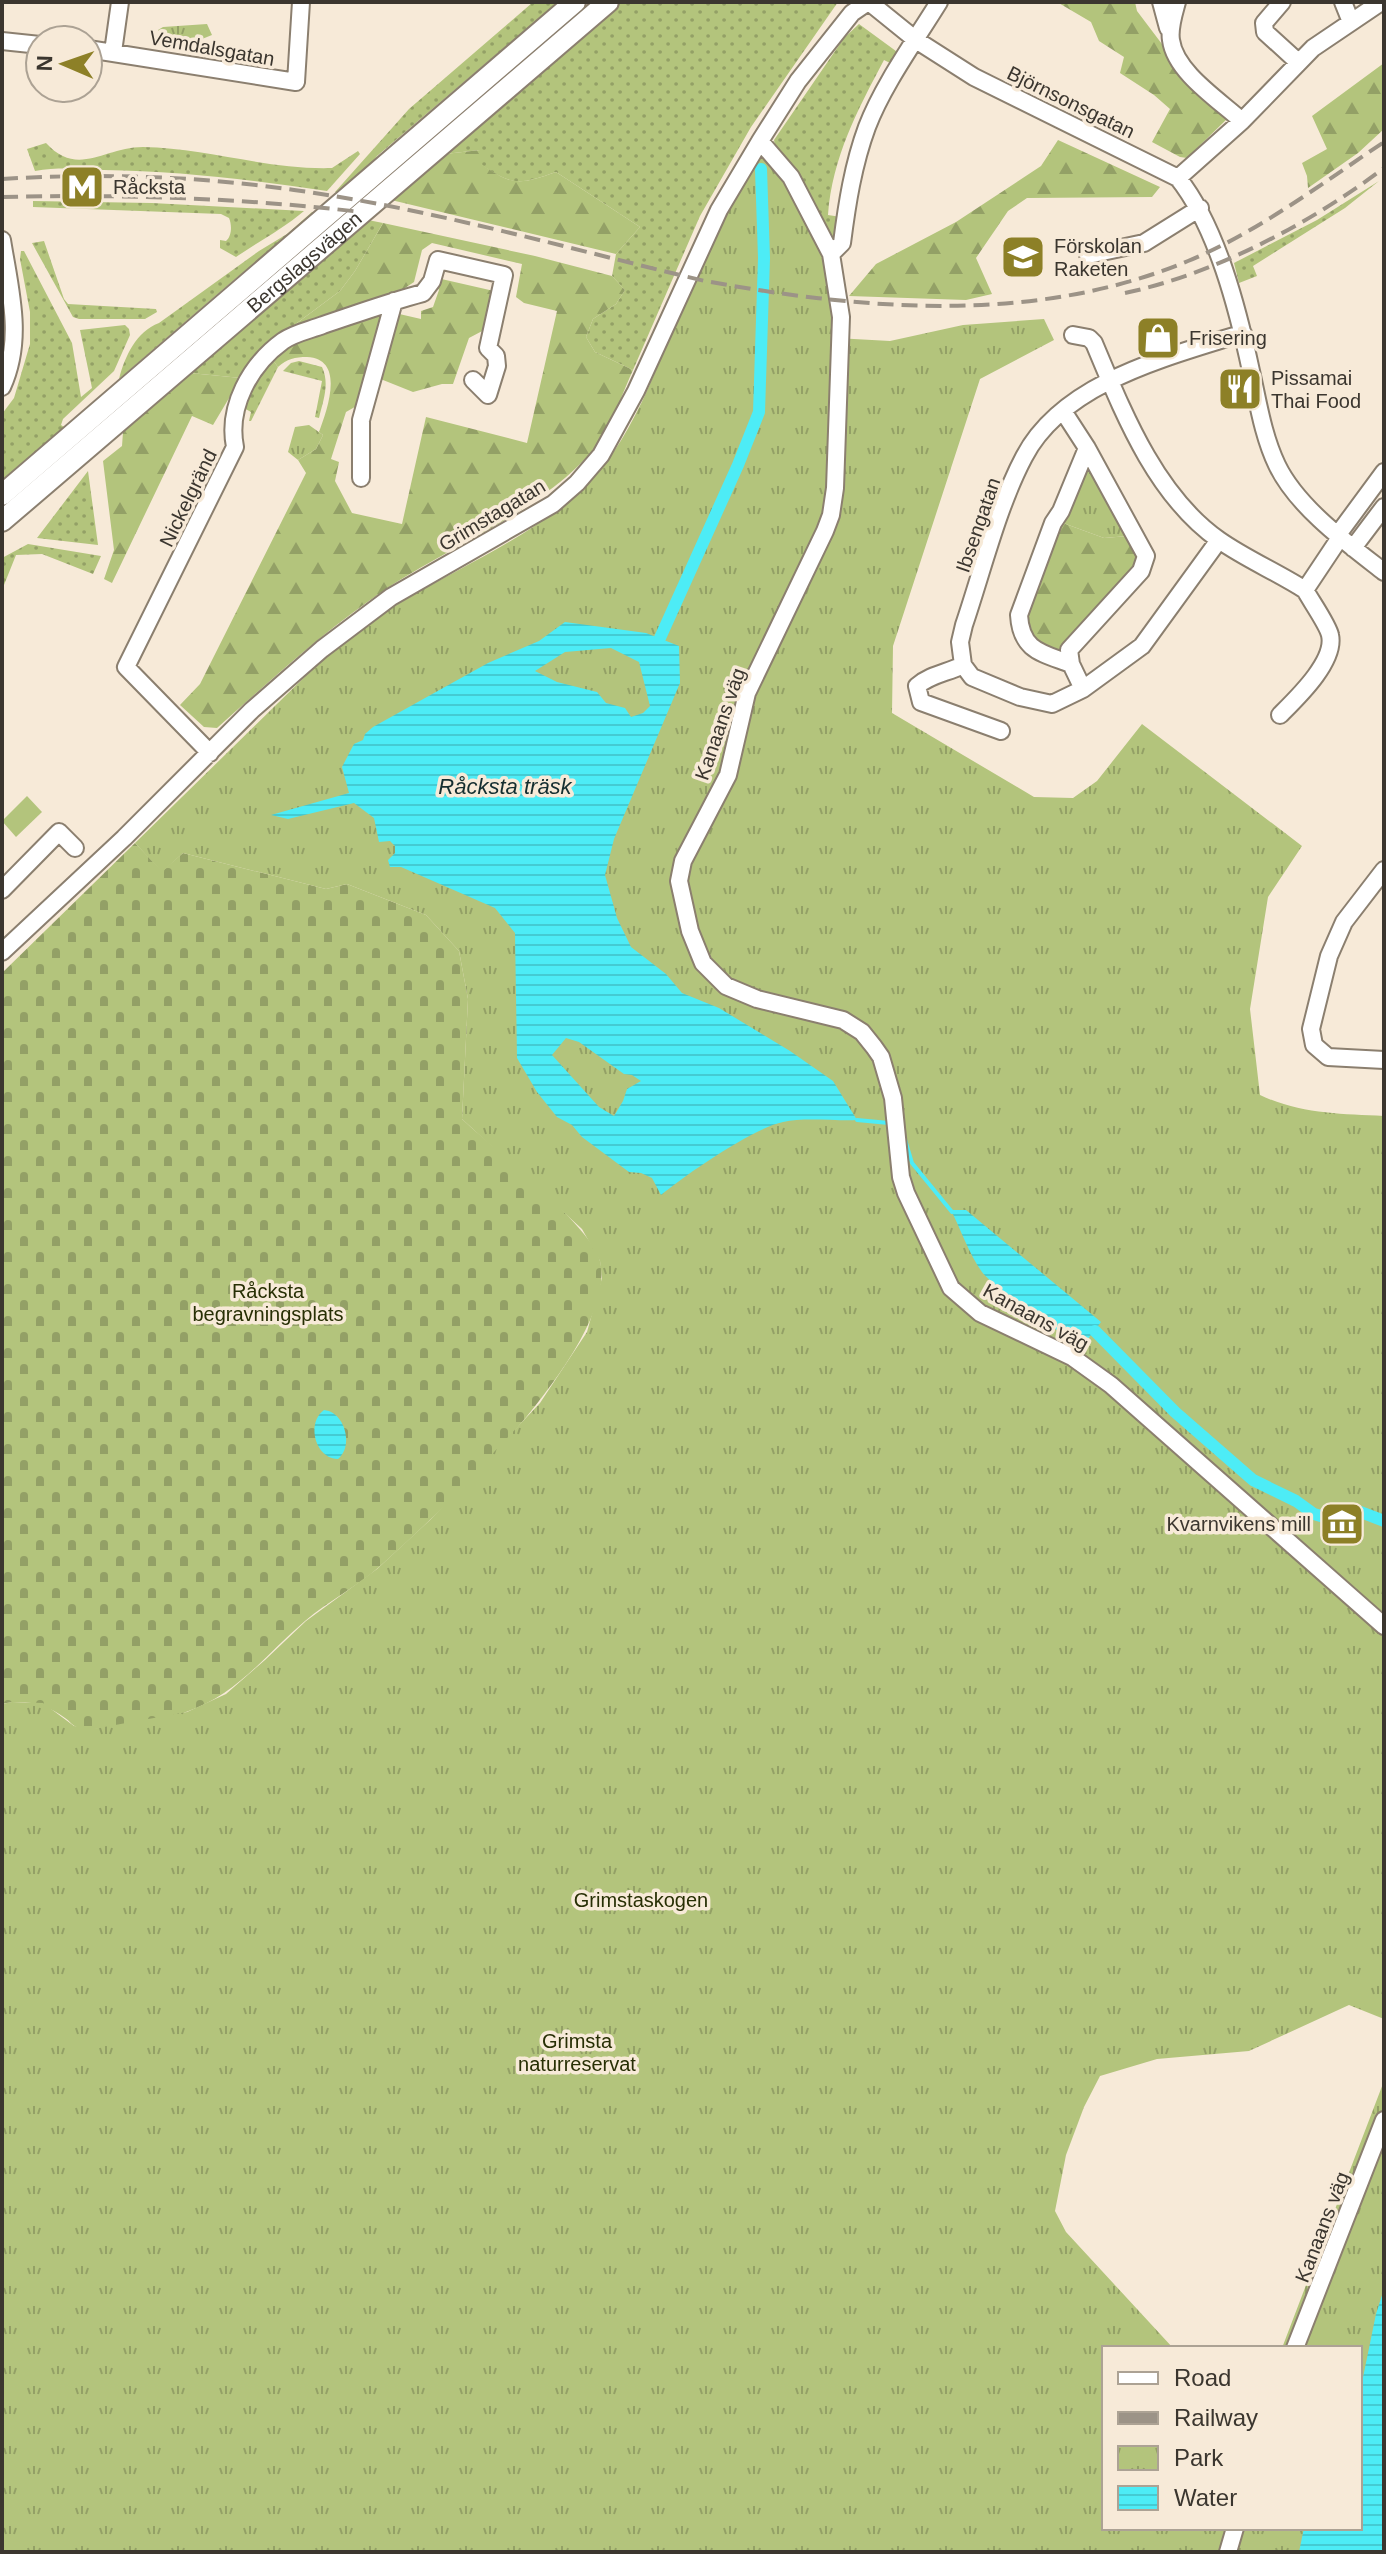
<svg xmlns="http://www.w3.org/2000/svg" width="1386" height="2554" viewBox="0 0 1386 2554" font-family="Helvetica,sans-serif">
<defs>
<pattern id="grass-dots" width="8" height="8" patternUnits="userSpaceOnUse" patternTransform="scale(2)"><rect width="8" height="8" fill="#b3c47c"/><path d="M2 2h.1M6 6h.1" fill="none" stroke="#93a066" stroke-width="1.8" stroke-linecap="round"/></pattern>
<pattern id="forest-firs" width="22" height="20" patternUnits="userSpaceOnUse" patternTransform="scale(2)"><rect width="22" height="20" fill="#b3c47c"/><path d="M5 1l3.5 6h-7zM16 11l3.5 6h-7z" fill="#93a066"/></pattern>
<pattern id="cemetery-stones" width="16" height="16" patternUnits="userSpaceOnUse" patternTransform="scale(2)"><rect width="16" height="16" fill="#b3c47c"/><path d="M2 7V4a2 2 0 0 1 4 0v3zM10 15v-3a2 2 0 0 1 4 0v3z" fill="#93a066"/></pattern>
<pattern id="park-tufts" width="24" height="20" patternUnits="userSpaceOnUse" patternTransform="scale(2)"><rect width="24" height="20" fill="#b3c47c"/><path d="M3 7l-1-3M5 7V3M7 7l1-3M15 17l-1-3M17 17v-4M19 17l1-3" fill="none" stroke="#93a066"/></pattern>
<pattern id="water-rules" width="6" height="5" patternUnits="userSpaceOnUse" patternTransform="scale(2)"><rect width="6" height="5" fill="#4decf6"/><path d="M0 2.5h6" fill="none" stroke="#44cbd3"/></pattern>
</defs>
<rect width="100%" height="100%" fill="#f7ead8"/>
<path fill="url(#grass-dots)" d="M558,2l-181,154 -15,20 -20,17 -7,-1 74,-83 123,-106z
M621,2h217l-87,125 -51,89 -67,154 -38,-18 -9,-15 7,-18 23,-15 9,-14 -13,-14 4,-22 24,-27 -84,-55c-37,13 -43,14 -76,-8v-14l-35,4z
M859,24l41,30 -6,11 -10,-5c-26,49 -52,98 -56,155l13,2 -8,27 -58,-98 -1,-6 70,-102z
M46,143c32,35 58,4 97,4 63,1 126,23 189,21l26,-17 2,3 -33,37c-74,-11 -148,-20 -223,-21 -23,-1 -46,-3 -69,1l-8,-22z
M1379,181l-34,27 -92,58 4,10 -18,7 -5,-20 83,-43z
M33,201l119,2 152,8c-21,18 -45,30 -68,46l-16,-9v-8l6,1c6,-5 6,-16 3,-23l-8,-4 -188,-7z
M312,212h7l-84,67 -116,100c6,-23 17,-47 40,-56l100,-72 28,-17z
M363,219l20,4 -28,48 -15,20 -78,58 -21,29 -51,-5z
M44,241l20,58 4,5 88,5 1,3 -12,7h-66l-6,-2 -41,-74z
M21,251h3l48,92 9,54 11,-9 -12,-58 45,-5 4,4 1,6 -16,36 -51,48 -2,6 3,2 -62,53v-66l12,-16 16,-54v-32l-10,-53z
M272,359l6,8 -27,54h-2l2,-9 -9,-5 15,-30z
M299,361l23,6c8,17 1,34 -3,51l-4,-1 7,-36 -39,-10 8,-8z
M88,471l10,74 -61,-7z
M28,544l73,12 -8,18 -51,-20 -26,1 -14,35v-32z"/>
<path fill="url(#forest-firs)" d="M1057,2h78l2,9 34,45 58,61 -42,41 -7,-1 -28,-15 18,-33 -16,-14 -34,-22 4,-16 -25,-16 -8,-19z
M1384,63v66l-26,24 -50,35 -1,-12 -5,-13 25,-14 -15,-33z
M1058,140l102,47 -8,10 -125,1 -19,13 -32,47 16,36 -26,6 -117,-4 27,-32 80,-42 85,-56z
M480,150l1,14c32,22 38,21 75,8l84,55 -24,27 -229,-55 58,-45z
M383,223l152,33 77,20 13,14 -9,14 -23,15 -7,18 9,15 38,18c-9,20 -17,42 -27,61 -38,68 -155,114 -220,158 -61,41 -114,90 -169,139l-13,-1 -24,-22 20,-21 106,-211 -8,-13 18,-11 7,-14 -4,-3c8,-22 27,-73 -12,-75 -12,0 -20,2 -29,10l-6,-8 7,-8 98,-39 5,5 -22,87 -14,8 -15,47 8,3 -4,19 17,32 50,11 24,-107 101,26 30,-132 -33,-8 -8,-6 6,-33 -90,-21 -10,7 -8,32 -15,10 -114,40 55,-41 15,-20z
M437,278l57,13 -8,38 -17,9 -16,46h-11l-29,8 -35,-14 17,-65 26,6v-8l12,-4 6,-17 -3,-6z
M190,373l51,5 -28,47 -21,-9 -80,167 -8,-4 10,-29 -11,-89 19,-15 1,-14z
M1063,523l41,15 24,-2 10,22 -3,10 -76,88 -23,-9 -15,-32 35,-89z"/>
<path fill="url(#cemetery-stones)" d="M135,843l27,28 21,-18 143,36 21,-5 79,31 33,36 9,48 -6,120c30,28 130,108 138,142 20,83 -162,254 -221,306 -22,20 -51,34 -74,54 -39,33 -68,74 -119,91 -19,7 -89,21 -107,16 -7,-2 -9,-7 -14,-10 -19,-14 -40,-19 -63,-14v-731z"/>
<path fill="url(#park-tufts)" d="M207,24l5,11 -30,12 -17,-9 -7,-8 5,-3z
M760,157c33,16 67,107 76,143 3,12 1,26 0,38l54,3 73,-16 81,-6 10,21 -74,39 -87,267 -1,67 142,84 39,1 24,-17 45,-57 160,122 -34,51 -18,112 10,86c40,19 80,19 124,21v903l-35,-14 -100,46 -92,8 -57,17 -16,31 -18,48 -11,56 11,21 107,116h-69v180h256v-180h-78l102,-267v471h-1382v-848l10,-2 31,1 31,23 19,3 94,-17 39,-18 39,-34 41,-39 71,-52 53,-49 110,-117 47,-71 15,-54 -2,-17 -18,-32 -120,-110 6,-120 -9,-48 -33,-36 -79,-31 -21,5 -143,-36 -21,19 -27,-29 189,-185c26,-21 51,-41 79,-57 59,-35 125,-63 176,-109 54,-48 77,-126 106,-191 21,-48 45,-95 69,-142z
M309,425l14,10 -7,14 -18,11 -10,-8 7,-25z
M1090,461l38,75 -24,2 -41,-15z"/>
<path fill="#b3c47c" d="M27,796l15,16 -26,25 -14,-16z"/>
<path fill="url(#water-rules)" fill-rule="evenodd" d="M565,622l81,11 33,13 1,37 -66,156 -9,36 12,43 14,29 35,27 16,19 37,15 71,43 43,30 24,39c-22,1 -54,-3 -74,2 -30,6 -98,53 -122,73l-9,-17 -11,-5 -12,-1 -47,-35 -10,-12 -15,-8 -20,-25 -20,-34 -2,-125 -20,-25 -94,-41h-11l-2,-7 7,-7v-7l-5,-5 -11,1 -5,-24 -20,-15 -66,16 -17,-4 78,-22 -7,-26 12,-23 9,-4 2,-6 8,-7 115,-64 51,-22zM611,648l28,14 11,44 -7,7 -12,4 -6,-9 -19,-5 -9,-11 -40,-10 -22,-11 30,-19zM566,1038l13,4 45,32 8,1 9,6 -14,8 -4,12 -9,15 -15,-9 -47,-52z
M966,1210l135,112 -17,22c-18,-4 -91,-57 -102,-72 -13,-18 -21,-42 -31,-62z
M324,1410c21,2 30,36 14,49 -23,0 -32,-36 -14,-49z
M1384,2289v263h-85l5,-24h56v-136l16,-78z"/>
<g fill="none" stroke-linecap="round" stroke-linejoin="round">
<path stroke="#4decf6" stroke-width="4" d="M857,1120l32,3
M904,1136l8,27 40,49"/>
<path stroke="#4decf6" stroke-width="12" d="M660,638l78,-173 21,-53 5,-154 -3,-89
M1095,1331l80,81 78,68 43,21 18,13 20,6
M1358,1511l26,10"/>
<g stroke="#8b7f6f" stroke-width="20">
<path id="minor" d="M869,2l47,38 58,37 204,101c39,49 60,132 73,193 7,31 12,65 26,94 20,42 71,79 107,107
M1161,2l7,26
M1177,2c-3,11 -8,26 -6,38 4,32 48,60 71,81
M1282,2l-18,21 1,9 33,30
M1343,2l8,20
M2,41l38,4
M88,49l208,33 5,-80
M113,52l7,-50
M760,141l31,36 40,77 10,63 -6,171 -4,27 -6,16 -78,162 -19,82 -45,86 -4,20 11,50 13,32 23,23 31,13 86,21 19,12 12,15 7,10 12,41 8,79 5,16 45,95 29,25 92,44 39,28 273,241
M1178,178l64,-57 71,-73 68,-46
M2,240c8,50 22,99 0,147
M831,254l11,-11c5,-39 11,-78 25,-116 16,-42 48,-86 72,-125
M1088,255l56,-12 56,-35
M1073,335l16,3 5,5c29,69 61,152 125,197 27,19 58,32 86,50
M1063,411l24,37 59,108 -5,15 -72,79 2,14 12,25
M361,478v-58l33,-119
M1339,533l45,-61
M1219,540l-77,106 -59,43 -31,15 -32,-7 -48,-20 -9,-12 -3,-23 4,-17c18,-53 34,-119 60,-168 39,-75 144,-100 219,-124
M1353,548l31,-41
M1071,664c-29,-11 -50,-13 -52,-49l34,-92 8,-12 26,-63
M963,665c-16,8 -32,9 -46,21l4,16 80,29
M1280,715c17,-17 56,-54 50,-80 -2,-10 -19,-34 -25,-45l36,-54
M210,753l-84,-86 109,-220c-8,-40 15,-82 48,-106 11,-8 27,-11 40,-16 33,-11 66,-23 100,-32l9,-12 6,-21 66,15 -16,73 8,8 1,10 -9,29 -15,-15
M1384,870l-40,52 -15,34 -18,73 3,16 14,12 56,3
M2,890l57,-58 16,16
M2,952l122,-114 128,-128 70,-61 69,-52 162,-93 24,-21 24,-28 35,-64 83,-181 41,-69 38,-60 54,-68 16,-11
M1295,2348l89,-228
M1228,2552l7,-24"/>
</g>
<g stroke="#8b7f6f" stroke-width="24">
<g id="major">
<path d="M2,495l573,-493"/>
<path id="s1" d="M2,521l606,-519"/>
</g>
</g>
<use href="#minor" stroke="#fff" stroke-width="16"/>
<use href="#major" stroke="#fff" stroke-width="20"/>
<path stroke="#9c9387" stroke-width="4" stroke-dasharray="16 8" stroke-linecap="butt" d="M2,179c97,-6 196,-3 292,11 139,19 275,59 411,91 160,29 329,44 483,-20 70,-29 133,-77 196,-119
M2,197c121,-3 239,1 359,15
M1125,293c90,-19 186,-70 259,-125"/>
</g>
<defs>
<g id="metro-square" transform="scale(2.3)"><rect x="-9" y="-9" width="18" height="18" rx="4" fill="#8d8027" stroke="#f7ead8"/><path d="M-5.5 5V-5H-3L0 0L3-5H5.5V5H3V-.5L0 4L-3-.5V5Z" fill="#fff"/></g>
<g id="school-square" transform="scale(2.3)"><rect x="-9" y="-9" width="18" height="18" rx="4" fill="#8d8027" stroke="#f7ead8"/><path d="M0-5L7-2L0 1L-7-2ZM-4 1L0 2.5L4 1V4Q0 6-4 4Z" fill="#fff"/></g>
<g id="shop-square" transform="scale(2.3)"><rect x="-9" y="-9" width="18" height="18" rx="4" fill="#8d8027" stroke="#f7ead8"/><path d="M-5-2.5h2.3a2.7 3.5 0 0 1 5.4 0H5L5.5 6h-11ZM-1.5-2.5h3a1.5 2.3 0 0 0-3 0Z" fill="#fff"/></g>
<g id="restaurant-square" transform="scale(2.3)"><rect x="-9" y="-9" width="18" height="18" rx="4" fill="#8d8027" stroke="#f7ead8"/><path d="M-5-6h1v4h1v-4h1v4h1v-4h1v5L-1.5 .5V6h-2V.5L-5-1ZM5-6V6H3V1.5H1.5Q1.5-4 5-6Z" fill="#fff"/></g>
<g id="museum-square" transform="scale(2.3)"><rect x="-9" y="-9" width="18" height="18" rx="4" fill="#8d8027" stroke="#f7ead8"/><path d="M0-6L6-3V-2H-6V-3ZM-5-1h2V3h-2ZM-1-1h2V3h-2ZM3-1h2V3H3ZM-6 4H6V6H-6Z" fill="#fff"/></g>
</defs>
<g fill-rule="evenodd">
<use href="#metro-square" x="82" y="187"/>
<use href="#school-square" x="1023" y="257"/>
<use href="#shop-square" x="1158" y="338"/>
<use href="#restaurant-square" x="1240" y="389"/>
<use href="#museum-square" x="1342" y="1524"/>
</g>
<g text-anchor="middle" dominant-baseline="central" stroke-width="7" stroke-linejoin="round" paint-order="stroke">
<g font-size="20" fill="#3b362f" stroke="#f7ead8">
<text transform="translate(212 48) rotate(10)">Vemdalsgatan</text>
<text transform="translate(1071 102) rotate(26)">Björnsonsgatan</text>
<text stroke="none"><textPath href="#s1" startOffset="398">Bergslagsvägen</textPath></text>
<text transform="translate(188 498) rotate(-64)">Nickelgränd</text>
<text transform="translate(492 515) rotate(-31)">Grimstagatan</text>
<text transform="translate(978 525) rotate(-71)">Ibsengatan</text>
<text transform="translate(720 724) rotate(-71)">Kanaans väg</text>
<text transform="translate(1036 1317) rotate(29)">Kanaans väg</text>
<text transform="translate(1322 2227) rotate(-69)">Kanaans väg</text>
</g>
<g font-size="20" fill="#3b362f" stroke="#f7ead8" text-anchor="start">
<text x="113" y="187">Råcksta</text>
<text x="1054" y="246">Förskolan<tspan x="1054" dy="23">Raketen</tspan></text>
<text x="1189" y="338">Frisering</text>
<text x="1271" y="378">Pissamai<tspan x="1271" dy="23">Thai Food</tspan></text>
<text x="1311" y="1524" text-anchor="end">Kvarnvikens mill</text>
</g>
<g font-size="20" fill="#272f04" stroke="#f7ead8">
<text x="268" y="1291">Råcksta<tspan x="268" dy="23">begravningsplats</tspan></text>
<text x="641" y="1900">Grimstaskogen</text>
<text x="577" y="2041">Grimsta<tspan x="577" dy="23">naturreservat</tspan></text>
</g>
<g font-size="22" font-style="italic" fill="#152e30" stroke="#f7ead8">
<text x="505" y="786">Råcksta träsk</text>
</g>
</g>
<rect width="1386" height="2554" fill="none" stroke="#3b362f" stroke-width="8"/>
<rect x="1102" y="2346" width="260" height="184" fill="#f7ead8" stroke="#aca294" stroke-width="2"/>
<rect x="1118" y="2372" width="40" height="12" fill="#ffffff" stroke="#aca294" stroke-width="2"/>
<text x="1174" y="2386" font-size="24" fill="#3b362f">Road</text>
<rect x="1118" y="2412" width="40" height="12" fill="#9c9387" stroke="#aca294" stroke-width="2"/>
<text x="1174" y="2426" font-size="24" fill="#3b362f">Railway</text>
<rect x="1118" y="2446" width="40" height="24" fill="url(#park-tufts)" stroke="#aca294" stroke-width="2"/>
<text x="1174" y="2466" font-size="24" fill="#3b362f">Park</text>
<rect x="1118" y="2486" width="40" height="24" fill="url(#water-rules)" stroke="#aca294" stroke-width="2"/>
<text x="1174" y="2506" font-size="24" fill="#3b362f">Water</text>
<g transform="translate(64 64) rotate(272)"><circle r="38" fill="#f7ead8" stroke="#aca294" stroke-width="2"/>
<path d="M0-6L14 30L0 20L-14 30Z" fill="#8d8027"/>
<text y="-12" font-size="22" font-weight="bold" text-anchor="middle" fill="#3b362f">N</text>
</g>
</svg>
